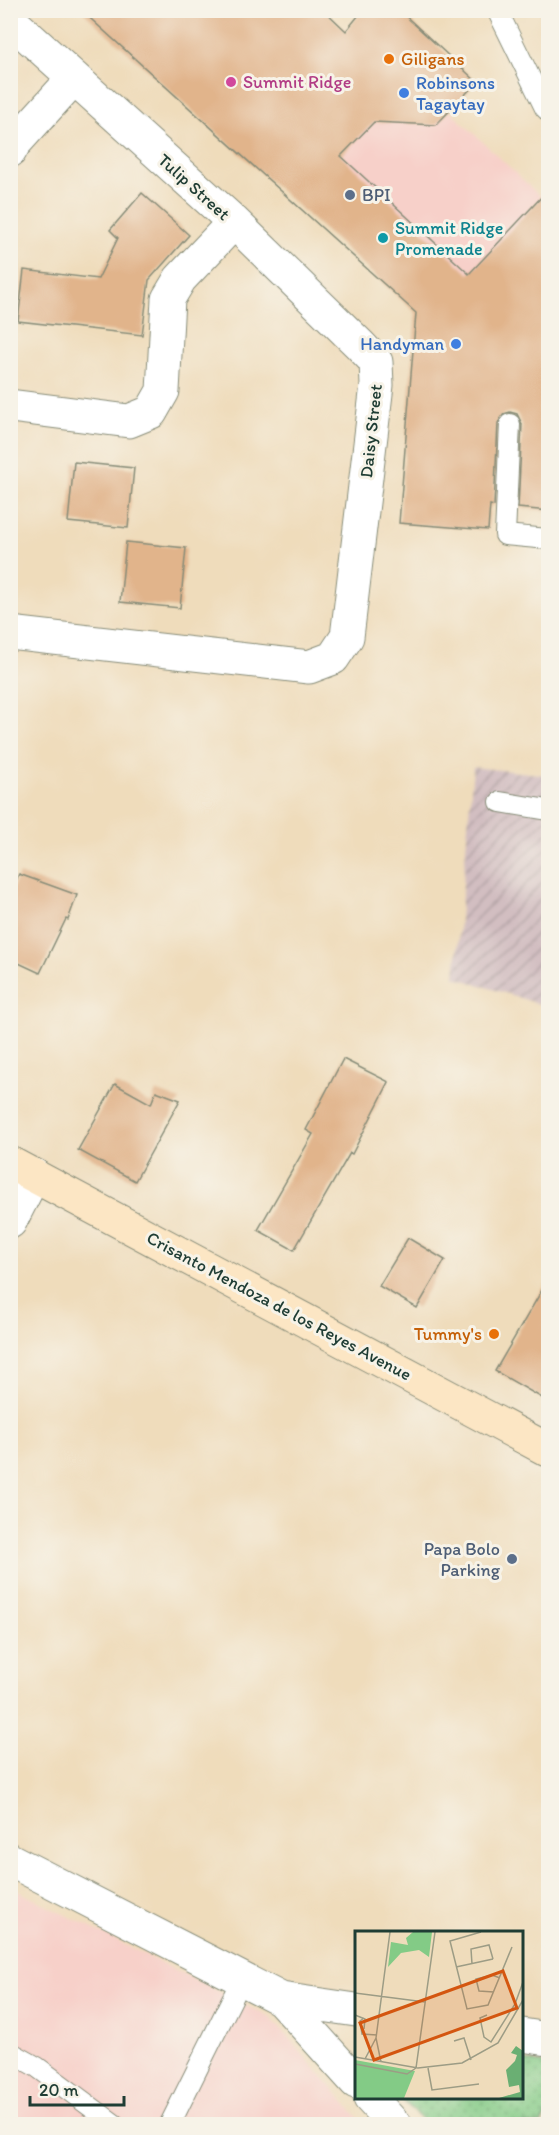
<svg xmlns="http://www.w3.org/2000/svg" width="559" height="2135" viewBox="0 0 559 2135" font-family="Itim,sans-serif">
<defs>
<pattern id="industrial-furrows" width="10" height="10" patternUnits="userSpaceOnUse" patternTransform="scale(1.5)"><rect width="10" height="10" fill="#d2bec1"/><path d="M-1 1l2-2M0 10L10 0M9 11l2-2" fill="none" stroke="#aa9c9e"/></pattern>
<pattern id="grass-dots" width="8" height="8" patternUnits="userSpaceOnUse" patternTransform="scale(1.5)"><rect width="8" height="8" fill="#83cb86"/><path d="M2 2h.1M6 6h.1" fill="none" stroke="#6ba66e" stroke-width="1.8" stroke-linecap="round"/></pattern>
</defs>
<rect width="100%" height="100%" fill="#f7f3e8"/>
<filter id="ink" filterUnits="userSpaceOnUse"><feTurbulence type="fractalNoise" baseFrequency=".0167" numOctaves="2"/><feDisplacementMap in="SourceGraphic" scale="12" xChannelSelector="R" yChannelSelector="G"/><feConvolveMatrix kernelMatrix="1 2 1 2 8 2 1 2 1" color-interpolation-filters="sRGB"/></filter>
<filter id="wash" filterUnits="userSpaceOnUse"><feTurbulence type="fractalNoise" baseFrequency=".008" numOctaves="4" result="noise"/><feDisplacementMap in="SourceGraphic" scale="24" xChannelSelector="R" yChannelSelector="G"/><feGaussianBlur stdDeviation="1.35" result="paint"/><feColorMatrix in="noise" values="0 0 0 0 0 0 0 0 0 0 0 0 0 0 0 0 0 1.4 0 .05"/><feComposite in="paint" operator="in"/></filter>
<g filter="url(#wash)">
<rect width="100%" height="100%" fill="#efdcbb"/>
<path fill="#f7d0c9" d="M450,111l91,86 -72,77 -128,-118 33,-34 62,3z
M10,1887l261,131 93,106h-353z"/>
<path fill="url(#industrial-furrows)" d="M473,767l75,8v232l-93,-30z"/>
<path fill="url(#grass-dots)" stroke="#51845d" stroke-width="1.5" d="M522,2061l26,3v49l-7,11h-115l-25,-26h121z"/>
<g id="blocks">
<path fill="#e1b48b" d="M81,10h243l22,21 17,-21h36l78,72 -41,43 -62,-3 -33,34 128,118 80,-85v322l-31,-3 4,-84 -5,-10 -7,-2 -6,2 -6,9 -4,83 -4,-1 -2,25 -89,-7 17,-210z
M142,193l47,42 -40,45 -7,55 -124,-14 6,-51 74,9 20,-41 -8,-8z
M74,462l60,6 -6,60 -60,-6z
M126,542l60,6 -6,60 -60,-6z
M19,874l58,21 -9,25 -2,-1 -26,54 -30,-14v-65z
M343,1059l46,23 -37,72 -2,-1 -56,97 -36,-20 55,-96 -7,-4z
M115,1084l36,20 5,-13 24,9 -45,81 -57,-31z
M408,1238l37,22 -28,48 -38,-22z
M549,1278v124l-54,-31z"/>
</g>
</g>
<g filter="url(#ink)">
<use href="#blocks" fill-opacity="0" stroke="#878c78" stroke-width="1.5"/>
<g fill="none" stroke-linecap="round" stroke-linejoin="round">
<g stroke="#878c78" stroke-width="22">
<path id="lane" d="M497,10l48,98 3,3
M510,424l-5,111 43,4
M500,802l48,8
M10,2052l27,15 77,57
M170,2124l72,-145"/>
</g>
<g stroke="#878c78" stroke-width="35">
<path id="street" d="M10,20l224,202 126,123 16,17 1,23 -30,252 -14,21 -24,9 -299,-34
M10,151l4,-7 60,-66
M10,406l119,15 22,-9 12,-21 5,-92 12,-20 54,-57
M10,1222l24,-47
M10,1860l271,139 75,11
M281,1999l75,83
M522,2035l26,4
M370,2098l24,26"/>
</g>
<g stroke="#878c78" stroke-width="35">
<path id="secondary" d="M10,1163l538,287"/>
</g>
<use href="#lane" stroke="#fff" stroke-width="20"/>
<use href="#street" stroke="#fff" stroke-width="33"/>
<use href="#secondary" stroke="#fce6c4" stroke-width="33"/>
</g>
</g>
<g fill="#e8710a" stroke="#f7f3e8" stroke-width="2">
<circle cx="389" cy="59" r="6"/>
<circle cx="494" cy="1334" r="6"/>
</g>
<circle fill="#d1479c" stroke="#f7f3e8" stroke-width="2" cx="231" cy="82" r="6"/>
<g fill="#3f7fe0" stroke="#f7f3e8" stroke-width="2">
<circle cx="404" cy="93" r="6"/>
<circle cx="456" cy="344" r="6"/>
</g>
<g fill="#5c6f8a" stroke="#f7f3e8" stroke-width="2">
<circle cx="350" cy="195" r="6"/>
<circle cx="512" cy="1559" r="6"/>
</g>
<circle fill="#0f9aa8" stroke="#f7f3e8" stroke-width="2" cx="383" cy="238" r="6"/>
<g text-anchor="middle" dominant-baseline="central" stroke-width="6" stroke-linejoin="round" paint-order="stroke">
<g font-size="18" fill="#c56008" stroke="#f7f3e8" text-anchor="start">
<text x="401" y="59">Giligans</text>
<text x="482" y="1334" text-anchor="end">Tummy's</text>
</g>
<g font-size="18" fill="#b23c85" stroke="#f7f3e8" text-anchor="start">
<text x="243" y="82">Summit Ridge</text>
</g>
<g font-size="18" fill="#366cbe" stroke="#f7f3e8" text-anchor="start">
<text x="416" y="83">Robinsons<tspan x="416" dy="21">Tagaytay</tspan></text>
<text x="444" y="344" text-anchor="end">Handyman</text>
</g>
<g font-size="18" fill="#1f3d34" stroke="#f7f3e8">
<text transform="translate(194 187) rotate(42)">Tulip Street</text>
<text transform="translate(371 431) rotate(-84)">Daisy Street</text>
<text transform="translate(279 1306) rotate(28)">Crisanto Mendoza de los Reyes Avenue</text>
</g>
<g font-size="18" fill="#4e5e75" stroke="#f7f3e8" text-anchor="start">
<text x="362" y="195">BPI</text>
<text x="500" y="1549" text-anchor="end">Papa Bolo<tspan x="500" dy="21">Parking</tspan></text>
</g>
<g font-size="18" fill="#0d838f" stroke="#f7f3e8" text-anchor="start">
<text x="395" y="228">Summit Ridge<tspan x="395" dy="21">Promenade</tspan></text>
</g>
</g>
<g transform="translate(355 1931)">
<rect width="168" height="168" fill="#efdcbb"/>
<path d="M58,1h19l-3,25 -10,-7 -18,3 -13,14 3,-25 17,3 -2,-7z" fill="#83cb86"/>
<path d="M161,115l7,5v47h-24l21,-6 -1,-7 -10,2 -3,-17 9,-9 2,-6 -6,-2z" fill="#6aaf73"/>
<path d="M0,129l60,11 -11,27h-49z" fill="#83cb86"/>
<path fill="none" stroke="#9c9c85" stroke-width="1.5" d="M126,1l-31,9 17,68 21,-4 24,-58M117,33l-1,-15 18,-4 4,14M101,36l37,-8M139,61l-15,-1 -3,-12 16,-4 8,3M0,62l70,9M0,84l10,4 -1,10M132,84l-7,3 4,19 7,5 24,-38 8,-22M9,87l-4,3 2,13 15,1M99,110l10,-3 7,22M0,126l63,11 44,-5 36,-20 25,-43M10,128l11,-21M26,131l-5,-24 14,-106M0,133l52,10 9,-6M61,137l19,-136M73,137l4,22 47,-6"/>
<path fill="#d45610" fill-opacity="0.15" stroke="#d45610" stroke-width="3" d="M148,40l14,37 -143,52 -14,-37z"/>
<rect width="168" height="168" fill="none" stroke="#1f3d34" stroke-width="3"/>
</g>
<rect width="559" height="2135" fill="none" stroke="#f7f3e8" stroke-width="36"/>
<path d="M30 2096v9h94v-9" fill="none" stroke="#1f3d34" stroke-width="3"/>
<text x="39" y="2096" font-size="18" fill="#1f3d34" stroke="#f7f3e8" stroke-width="4.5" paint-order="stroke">20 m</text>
</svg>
